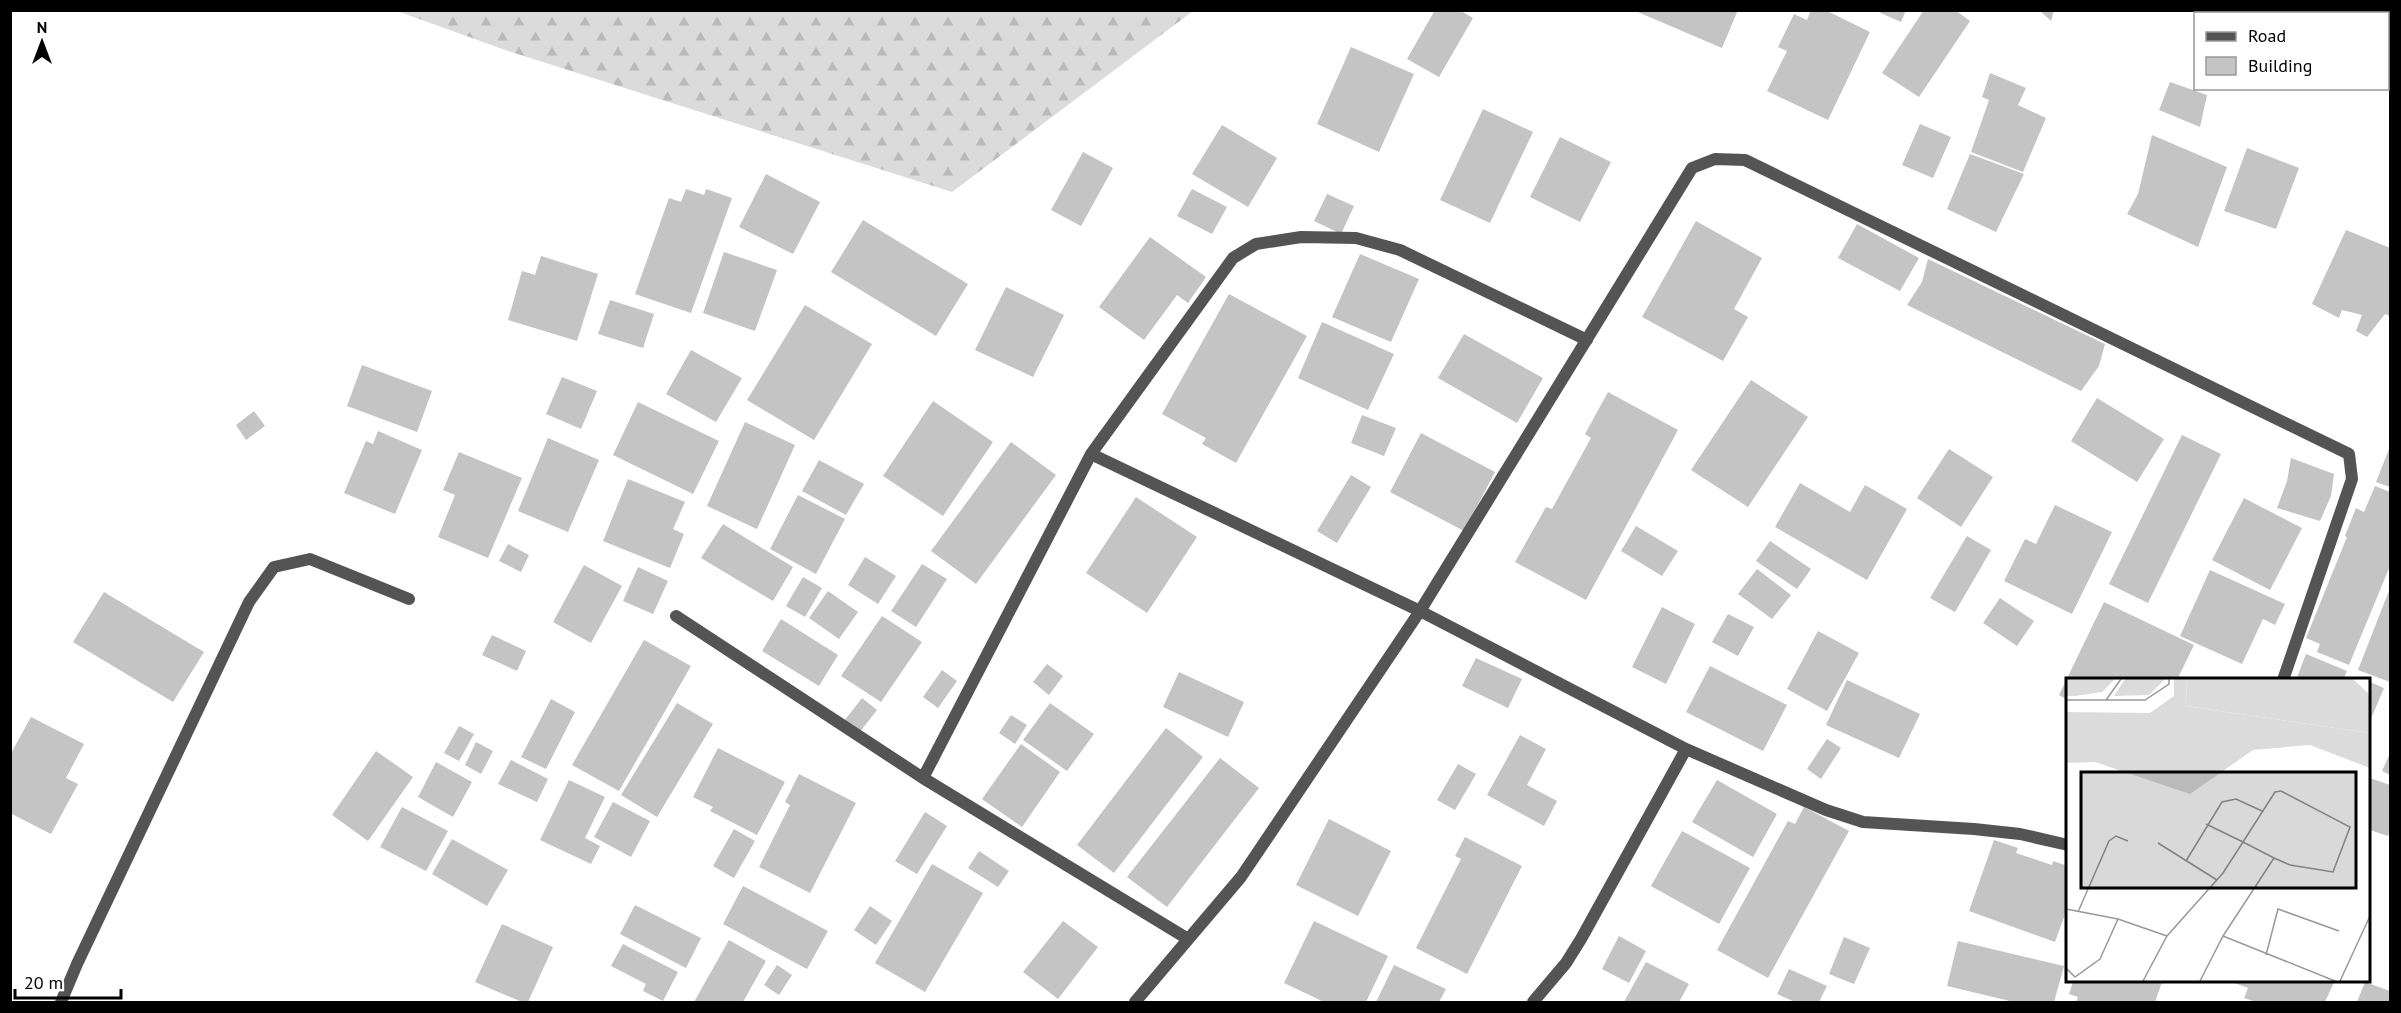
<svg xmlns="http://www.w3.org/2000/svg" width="2401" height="1013" viewBox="0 0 2401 1013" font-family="'PT Sans',sans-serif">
<defs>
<pattern id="forest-firs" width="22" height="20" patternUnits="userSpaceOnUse" patternTransform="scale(1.5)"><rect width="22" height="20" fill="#dbdbdb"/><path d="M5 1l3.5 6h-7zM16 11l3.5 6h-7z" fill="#bababa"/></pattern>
</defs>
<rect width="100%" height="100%" fill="#fff"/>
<path fill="url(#forest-firs)" d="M397,11h796l-241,181 -444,-141z"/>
<path fill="#c4c4c4" d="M1435,10h24l14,8 -34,59 -32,-18z
M1633,10h105l-16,38z
M1811,10h14l45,22 -42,88 -61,-29 20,-40 -9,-4 16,-33 13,6z
M1874,10h32l-5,12z
M1924,10h31l15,11 -51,76 -37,-24z
M2039,10h15l-3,11z
M1351,47l63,27 -35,78 -62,-28z
M1990,73l36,15 -8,17 28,13 -23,54 -52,-20 18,-52 -7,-3z
M2170,82l37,13 -7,32 -41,-17z
M1483,109l50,23 -43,91 -50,-23z
M1920,124l31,13 -18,41 -31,-13z
M1222,125l55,33 -29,49 -56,-33z
M2152,135l75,32 -29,80 -71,-33 11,-20z
M1560,137l51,25 -31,60 -50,-25z
M2247,148l52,20 -23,61 -52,-18z
M1083,152l30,16 -32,58 -30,-16z
M1970,154l54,20 -28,58 -49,-23z
M766,174l54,28 -27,52 -54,-27z
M686,189l18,6 2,-6 26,9 -41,115 -56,-19 34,-96 12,4z
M1192,189l35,18 -15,27 -35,-18z
M1327,194l27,12 -13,28 -27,-13z
M863,220l105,64 -32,52 -105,-64z
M1696,221l66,37 -28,51 14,8 -25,44 -81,-44z
M1857,224l62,34 -19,33 -62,-33z
M2346,230l44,18v68l-5,-2 -18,23 -11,-6 6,-16 -20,-5 -3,8 -27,-14z
M1150,237l56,40 -18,26 -11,-8 -33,45 -45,-33z
M724,252l53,18 -22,61 -52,-18z
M1360,254l59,25 -28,63 -59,-25z
M541,256l57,18 -21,67 -69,-21 14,-49 13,4z
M1928,259l177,85 -6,22 -18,25 -174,-86 15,-23z
M1006,287l58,28 -31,62 -58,-27z
M1229,294l78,42 -71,127 -34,-19 4,-6 -44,-24z
M610,300l44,14 -11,34 -45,-14z
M805,305l67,39 -58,96 -67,-40z
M1322,322l72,32 -26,56 -70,-32z
M1464,334l79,44 -26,45 -79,-45z
M691,350l51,28 -26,44 -50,-28z
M362,365l70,26 -15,41 -70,-26z
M562,377l35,14 -16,38 -35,-15z
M1751,380l57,37 -60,90 -57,-37z
M1608,392l70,38 -92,170 -71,-38 31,-55 6,2 39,-71 -6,-4z
M2097,398l67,41 -27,43 -66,-41z
M933,401l60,41 -50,74 -60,-40z
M638,402l81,39 -26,53 -80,-39z
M254,411l11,15 -19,14 -10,-15z
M1362,415l34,13 -12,28 -33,-13z
M745,422l50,23 -38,84 -50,-23z
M378,431l44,19 -27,64 -51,-21 22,-52 7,3z
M1421,433l74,39 -31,59 -74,-39z
M2182,435l39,19 -73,149 -39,-19z
M548,438l51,22 -31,72 -50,-21z
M1011,442l45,33 -80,109 -45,-33z
M1949,449l44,28 -32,50 -44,-29z
M2389,449l1,1v37l-14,-5z
M459,452l63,26 -34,80 -50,-21 17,-42 -12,-5z
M2291,458l43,16 -3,22 -11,25 -43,-13 10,-27z
M819,460l45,24 -18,31 -44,-24z
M1351,475l20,12 -34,56 -20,-12z
M628,479l57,23 -12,27 11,5 -14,34 -67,-27z
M1800,483l50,29 15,-27 42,24 -40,71 -92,-53z
M2375,486l15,6v74l-41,99 -32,-13 3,-8 -14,-6 41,-101 -2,-1 11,-28 8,4z
M798,495l47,24 -29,55 -46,-25z
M1136,497l61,40 -50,76 -61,-40z
M2244,498l58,30 -32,62 -58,-30z
M2055,505l57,27 -40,82 -68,-33 21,-42 11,5z
M723,524l70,43 -20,34 -72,-43z
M1636,526l42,25 -16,25 -41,-25z
M1967,536l24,14 -36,62 -25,-14z
M1770,541l41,28 -14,20 -41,-28z
M508,544l21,11 -8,17 -22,-11z
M865,557l31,19 -18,28 -30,-19z
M922,564l25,15 -31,48 -25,-16z
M584,565l38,21 -31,57 -38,-21z
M638,567l30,14 -15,33 -30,-13z
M1757,569l34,26 -19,24 -34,-25z
M2210,570l75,34 -10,21 -12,-6 -21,45 -62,-28z
M803,577l19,11 -17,29 -19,-11z
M2390,588v94l-32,-12z
M828,591l30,21 -19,27 -30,-21z
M104,592l100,60 -31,50 -100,-60z
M2000,598l34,23 -17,25 -34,-23z
M2104,602l90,43 -17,35h-109v20l-9,-5z
M1662,607l33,17 -29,60 -34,-17z
M1728,614l26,13 -16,29 -26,-14z
M882,616l40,26 -41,60 -40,-26z
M781,619l57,36 -19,31 -57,-35z
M1818,631l41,22 -32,58 -40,-22z
M492,635l34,16 -9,20 -35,-16z
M644,640l47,26 -72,125 -47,-26z
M2306,654l41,17 -4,9h-47z
M1476,658l46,21 -14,29 -46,-22z
M1047,664l16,12 -14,19 -16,-13z
M1710,666l77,39 -24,46 -77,-39z
M942,670l15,11 -19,27 -15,-11z
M1179,672l65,30 -16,35 -65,-30z
M1847,680l73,34 -21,44 -73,-33z
M2370,682l14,6 -14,33z
M862,698l15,12 -18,23 -15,-12z
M551,699l24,13 -29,57 -25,-12z
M677,703l36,21 -56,93 -36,-22z
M1050,703l44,31 -27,37 -44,-31z
M1011,715l16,10 -12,19 -16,-11z
M31,717l53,27 -18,34 12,6 -27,50 -41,-21v-58z
M459,726l15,8 -15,27 -15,-8z
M1166,728l37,29 -89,116 -37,-28z
M1520,735l26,14 -19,36 30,16 -13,25 -57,-31z
M1827,739l14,9 -20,31 -14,-10z
M476,742l17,9 -12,23 -16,-9z
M1021,744l39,28 -38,55 -40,-28z
M718,748l67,34 -28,53 -47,-24 3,-4 -20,-10z
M376,751l37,26 -45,64 -36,-26z
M2390,753v22l-8,-4z
M1220,758l39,30 -92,119 -40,-30z
M511,760l37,19 -11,23 -39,-18z
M436,762l36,20 -19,35 -35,-20z
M1458,764l18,10 -21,36 -18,-10z
M799,774l57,29 -46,90 -51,-26 31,-62 -5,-3z
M2370,778l20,7v44l-2,7 -18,-6z
M569,780l36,17 -20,41 15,8 -9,18 -51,-24z
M1717,780l60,34 -24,43 -61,-35z
M613,802l37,19 -19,36 -37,-20z
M402,807l46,24 -22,40 -46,-24z
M1804,807l45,24 -81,147 -51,-28 71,-129 7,3z
M925,812l22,14 -30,48 -22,-13z
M1329,819l62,32 -33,65 -62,-31z
M734,829l21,12 -21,37 -21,-12z
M1682,831l68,37 -31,56 -68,-38z
M1465,837l57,29 -55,108 -51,-26 45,-89 -6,-3z
M452,839l56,31 -21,36 -55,-32z
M1994,840l24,8 -2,5 36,12 1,-4 15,5v40l-13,36 -86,-31z
M979,851l30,20 -11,16 -30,-19z
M932,864l51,29 -58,99 -50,-29z
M743,886l85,45 -21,38 -84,-45z
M635,905l66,33 -15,30 -66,-34z
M870,906l22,15 -16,24 -22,-15z
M1063,921l35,26 -40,52 -35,-27z
M1314,921l74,35 -22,46h-42l-40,-19z
M502,924l51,23 -25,55h-6l-47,-20z
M1619,936l27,15 -17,32 -27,-14z
M1844,937l26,11 -16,36 -25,-10z
M729,940l37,21 -23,41h-49z
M1958,941l106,25 -10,36h-40l-67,-16z
M623,944l55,28 -15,29 -20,-10 3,-7 -35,-18z
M1646,962l43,22 -10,18h-55z
M777,965l15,10 -13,20 -15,-10z
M1394,965l52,24 -7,13h-63z
M1789,969l38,17 -8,16h-24l-18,-8z
M2073,982h89l-7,20h-79l2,-5 -9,-3z
M2232,982h102l-9,20h-69l-12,-4 4,-10z
M2365,982l25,9v11h-33z"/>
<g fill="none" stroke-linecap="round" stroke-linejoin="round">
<path stroke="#545454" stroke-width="12" d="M1091,454l329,157 266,138 140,61 37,12 111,7 46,5 48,11
M676,616l247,162 265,161
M923,778l168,-324 142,-196 23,-14 45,-7 55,1 44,12 187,90
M61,1002l16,-38 172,-362 25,-35 36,-8 99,40
M1135,1002l106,-125 179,-266 272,-443 23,-9 30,1 604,294 3,25 -69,201
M1533,1002l33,-39 15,-24 105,-190"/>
</g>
<g transform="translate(2066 678)">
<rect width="304" height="304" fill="#fff"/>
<path d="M121,1h166l17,16v38l-184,-27z" fill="#dbdbdb"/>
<path d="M0,1h49l-13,13 -27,4h-9zM59,1h40l-16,16 -35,1zM108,1h13l-1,27 184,27v35l-60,-23 -57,5 -63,44 -95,-32 -29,1v-51l84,1 24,-17z" fill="#dbdbdb"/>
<path fill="none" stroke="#999" stroke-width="1.5" d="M0,22h79l24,-16v-5M40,22l15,-21M92,165l59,37M120,183l36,-59 14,-3 26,12M0,231l52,10 49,17M12,234l31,-71 7,-5 12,5M157,258l51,-78M200,277l12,-46 61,22M0,290l9,9 25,-18 18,-40M77,303l24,-45 56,-63 20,-31 32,-50 6,-1 69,36 -17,45 -43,-7 -16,-7 -31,-16 -37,-18M134,303l23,-45 112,45M274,303l30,-65"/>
<path fill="#000" fill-opacity="0.15" stroke="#000" stroke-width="3" d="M15,94h275v116h-275z"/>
<rect width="304" height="304" fill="none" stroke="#000" stroke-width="3"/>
</g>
<rect width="2401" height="1013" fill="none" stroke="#000000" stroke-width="24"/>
<rect x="2194" y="12" width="195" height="78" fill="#ffffff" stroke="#999999" stroke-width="1.5"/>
<rect x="2206" y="32" width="30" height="9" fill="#545454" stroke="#999999" stroke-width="1.5"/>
<text x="2248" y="42" font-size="18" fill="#000000">Road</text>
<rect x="2206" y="57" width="30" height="18" fill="#c4c4c4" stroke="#999999" stroke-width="1.5"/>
<text x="2248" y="72" font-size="18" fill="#000000">Building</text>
<g transform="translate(42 42)" stroke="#ffffff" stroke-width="4.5" paint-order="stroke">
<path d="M0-4.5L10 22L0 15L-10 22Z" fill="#000000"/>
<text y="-9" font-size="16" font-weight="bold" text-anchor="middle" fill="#000000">N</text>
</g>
<path d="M15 989v9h106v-9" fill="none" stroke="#000000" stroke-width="3"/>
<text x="24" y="989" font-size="18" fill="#000000" stroke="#ffffff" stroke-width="4.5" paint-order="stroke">20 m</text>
</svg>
